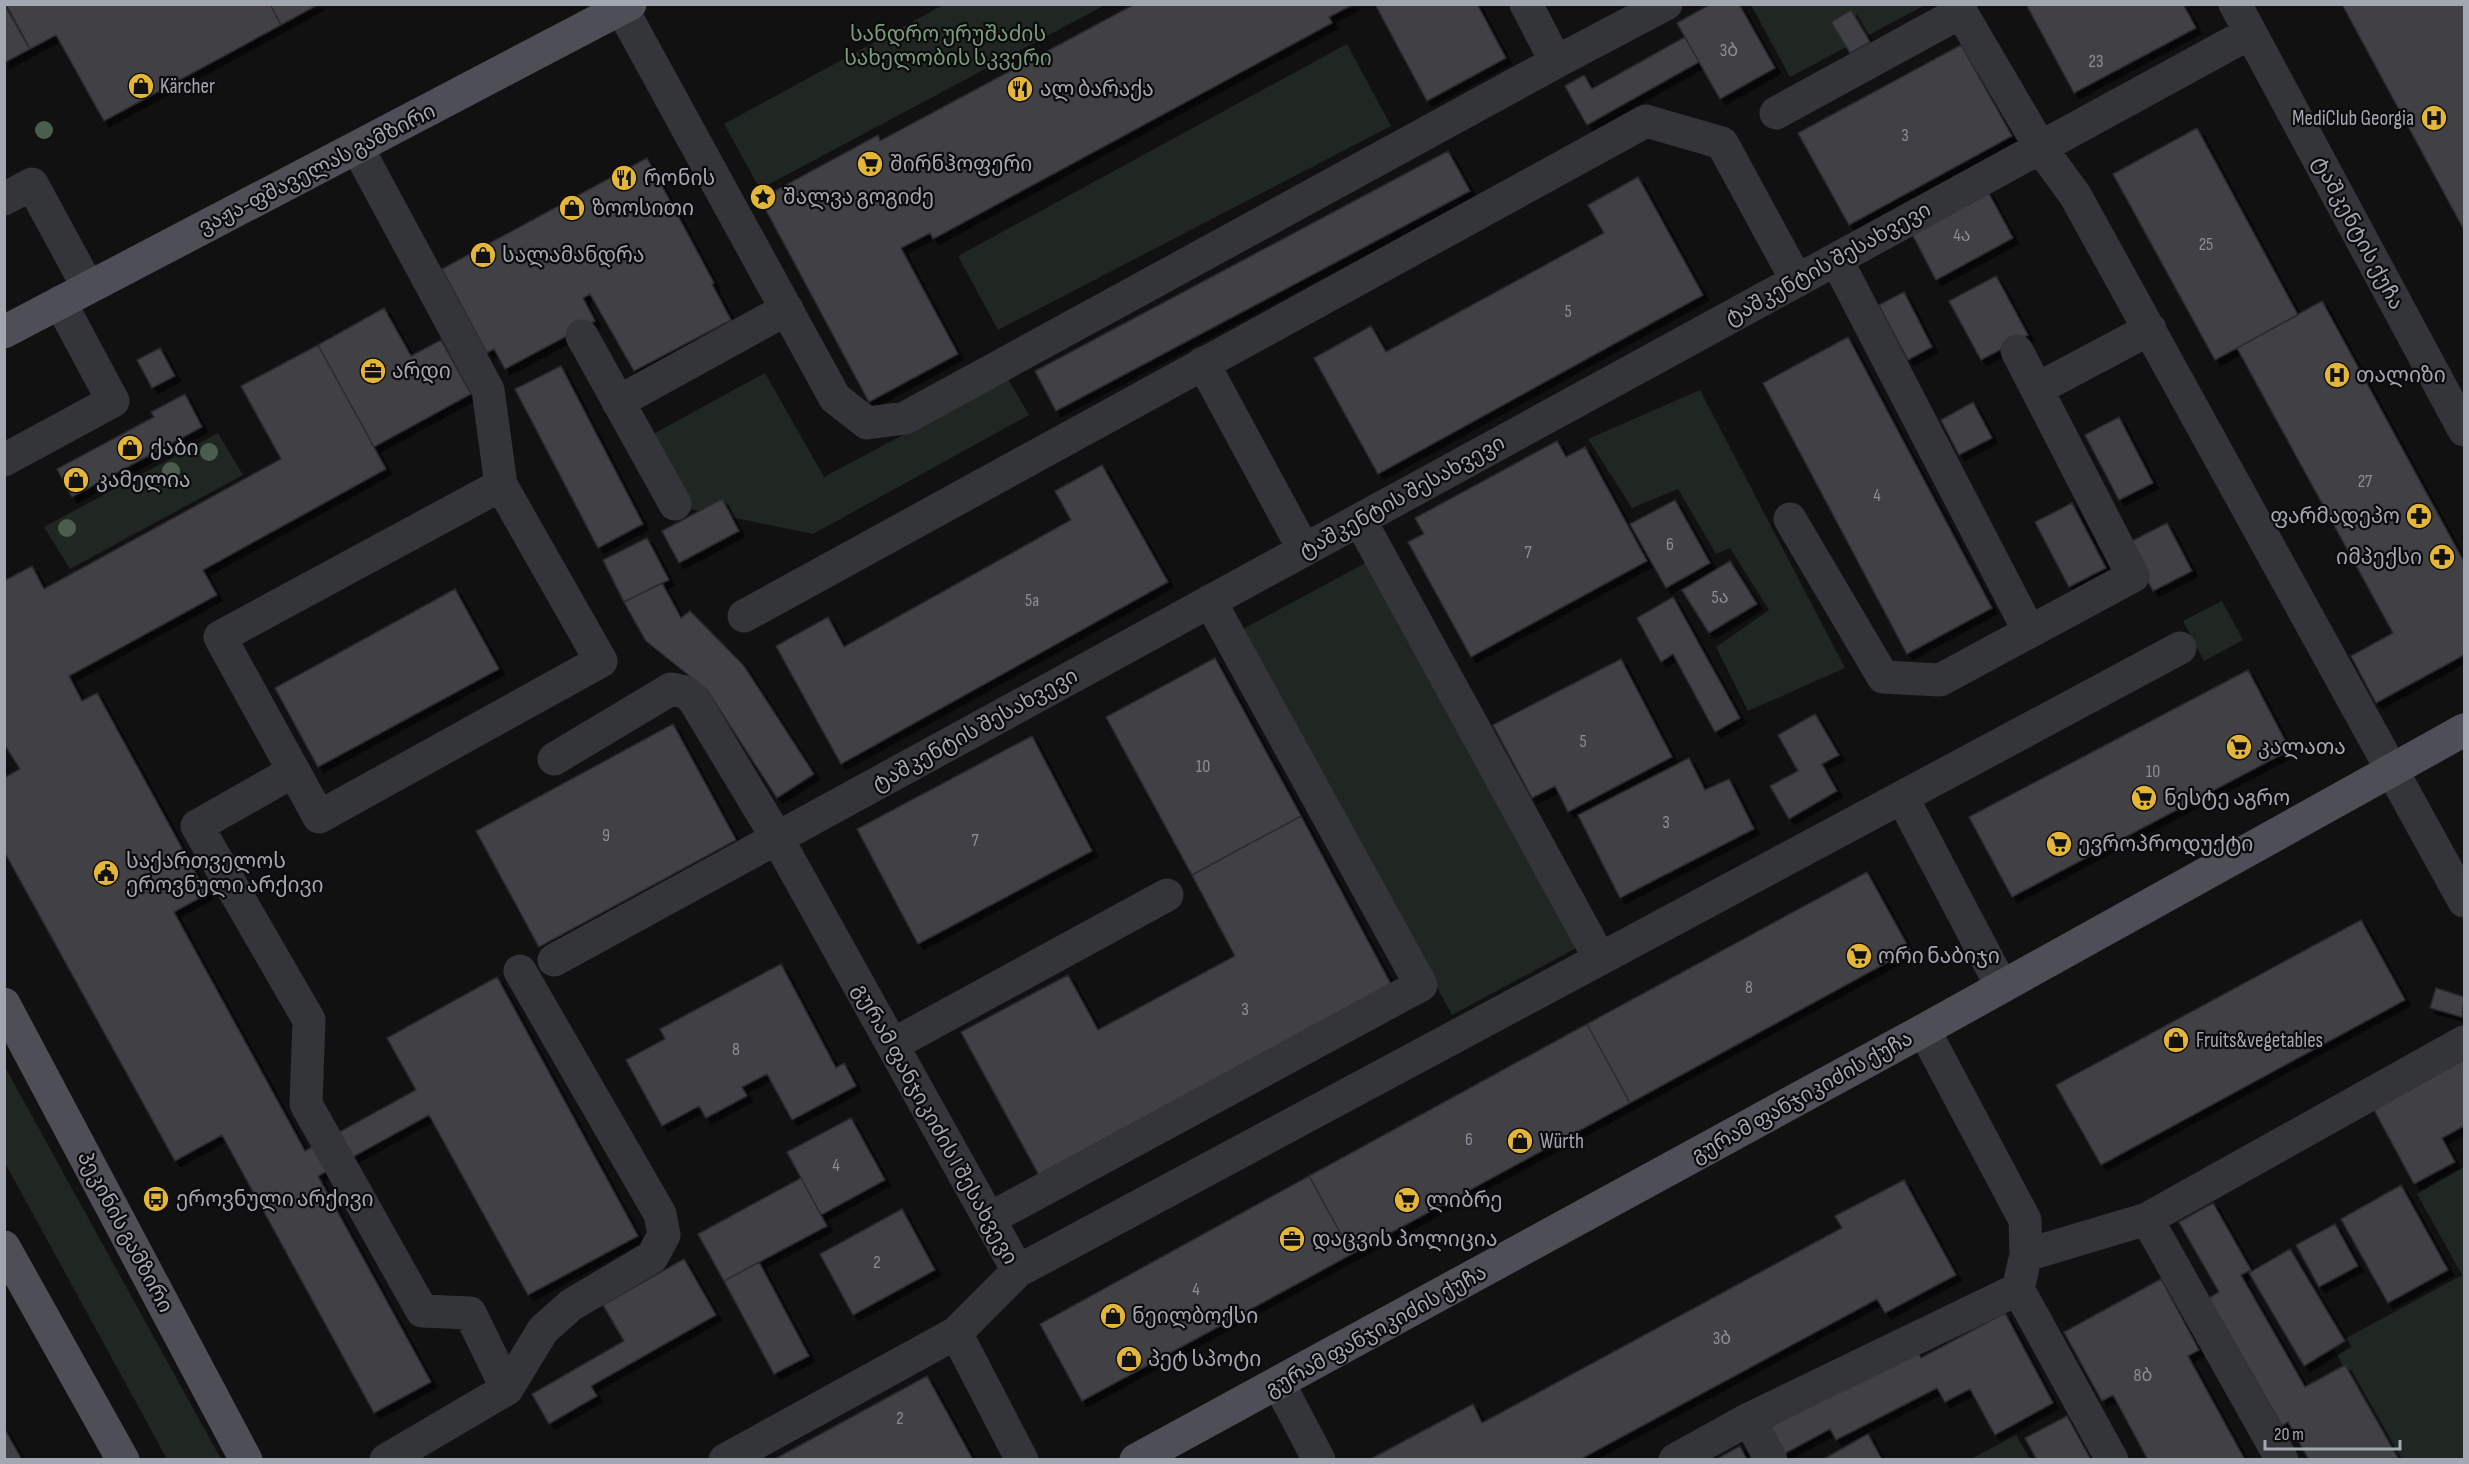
<svg xmlns="http://www.w3.org/2000/svg" width="2469" height="1464" viewBox="0 0 2469 1464" font-family="'Sofia Sans Condensed','Noto Sans Georgian',sans-serif">
<defs>
<filter id="shadow"><feDropShadow dx="5.5" dy="5.5" stdDeviation="0" flood-color="#0009"/></filter>
</defs>
<rect width="100%" height="100%" fill="#111112"/>
<path fill="#202621" d="M945,4l160,1 -345,184 -36,-65z
M1751,5h174l-135,72z
M1347,44l44,82 -393,204 -40,-74z
M765,373l59,104 184,-98 21,36 -216,119 -132,-27 -37,-68z
M1700,390l145,278 -97,43 -32,-64 53,-37 -39,-62 -14,6 -38,-65 -46,19 -44,-69z
M218,433l25,42 -173,94 -26,-42z
M1369,561l209,386 -126,68 -209,-386z
M2222,601l21,39 -39,21 -21,-40z
M4,1067h1l216,392h-54l-162,-296z
M2464,1167v292h-69l-63,-113 130,-71 -45,-81z
M2016,1435l14,24h-59z"/>
<path fill="#404145" stroke="#2b2b2e" stroke-width="1.5" filter="url(#shadow)" d="M4,4l26,45 -26,14z
M6,4h264l11,21 -177,96 -48,-86 -26,14z
M270,4h49l-38,21z
M1135,4h219l-25,13 3,6 -399,216 -3,-6 -29,15 57,106 -89,48 -109,-203 118,-64 2,6z
M1375,4h102l29,54 -79,43z
M1711,4h28l36,64 -55,31 -43,-76z
M2026,4h157l13,24 -122,65z
M2342,4h122v226z
M1851,10l19,32 -20,11 -19,-31z
M1685,37l14,25 -112,63 -22,-39 19,-11 8,14z
M1961,45l51,91 -163,89 -51,-92z
M2197,128l101,187 -83,45 -102,-186z
M1448,151l22,40 -414,220 -21,-40z
M647,158l67,125 -2,1 19,36 -97,51 -44,-77 -7,4 12,23 -90,48 -11,-20 -7,4 -45,-84z
M1638,177l65,118 -325,179 -64,-116 57,-32 15,26 218,-119 -16,-28z
M1987,190l26,48 -77,42 -25,-48z
M1996,276l32,59 -47,25 -32,-59z
M1904,292l28,55 -24,13 -29,-55z
M2322,301l142,261v93l-88,48 -25,-47 42,-23 -156,-285z
M384,308l27,48 30,-16 30,54 -97,53 -56,-102z
M1848,337l144,271 -85,46 -144,-271z
M318,345l68,124 -183,101 14,25 -148,81 13,25 15,-8 110,201 -33,18 131,239 111,-61 -29,-52 110,-61 141,259 -110,59 -99,-180 -111,61 113,206 -57,31 -152,-278 -47,26 -171,-310v-73l16,-9 -16,-25v-163l28,-15 12,23 237,-130 -40,-73z
M160,348l15,28 -23,12 -15,-28z
M561,366l82,158 -45,24 -83,-159z
M185,394l17,33 -130,70 -15,-28 97,-52 -3,-5z
M1973,402l19,36 -33,17 -18,-35z
M2119,417l34,66 -34,17 -34,-65z
M1557,441l9,16 19,-10 62,114 -176,96 -63,-115 16,-8 -9,-16z
M1102,465l66,117 -327,182 -65,-118 52,-29 16,30 227,-127 -16,-29z
M722,499l17,32 -60,32 -17,-32z
M1675,500l35,63 -44,25 -36,-64z
M2072,503l34,65 -37,19 -34,-65z
M2167,523l25,48 -39,20 -25,-48z
M647,538l22,42 -45,22 -21,-42z
M1730,561l27,43 -48,29 -27,-43z
M662,583l19,35 9,-7 54,55 70,108 -37,24 -70,-108 -61,-49 -22,-39z
M455,589l44,80 -181,98 -43,-79z
M1673,597l67,121 -25,14 -42,-78 -12,8 -24,-44z
M1215,658l86,158 -109,59 -86,-158z
M1621,659l51,98 -104,55 -13,-26 -23,12 -39,-73z
M2248,670l42,80 -278,147 -43,-80z
M1815,714l24,41 -17,9 15,27 -48,28 -19,-33 28,-15 -20,-36z
M673,724l63,116 -197,107 -63,-116z
M1032,736l60,115 -174,93 -61,-115z
M1689,758l16,32 24,-11 25,50 -134,69 -42,-83z
M1301,816l92,172 -353,189 -79,-145 107,-57 30,55 137,-74 -43,-81z
M1867,872l43,78 -280,153 -43,-79z
M2361,920l44,80 -304,165 -45,-80z
M781,964l55,104 8,-5 12,23 -64,34 -25,-46 -25,13 5,9 -41,22 -7,-12 -37,20 -36,-66 39,-21 -5,-10z
M2436,988l28,9 -2,20 -32,-9z
M1587,1024l43,79 -278,151 -43,-78z
M2464,1057v69l-22,12 13,24 -41,22 -42,-78z
M851,1118l34,62 -64,35 -34,-63z
M1309,1176l43,78 -270,147 -42,-77z
M801,1178l26,48 -103,55 -26,-47z
M1904,1180l52,95 -71,38 -8,-14 -298,161h-210l104,-56 9,19 360,-195 -7,-12z
M2401,1185l47,85 -60,33 -47,-84z
M2213,1203l38,67 -10,5 64,112 40,-22 54,95h-90l-21,-38 -6,4 -73,-128 10,-6 -40,-70z
M902,1209l33,61 -82,45 -33,-61z
M2335,1224l23,42 -39,21 -23,-42z
M2290,1249l55,92 -41,25 -55,-93z
M684,1259l32,56 -125,71 6,10 -48,28 -17,-30 92,-53 -21,-36z
M759,1262l50,94 -35,18 -50,-93z
M2161,1279l38,71 -11,6 57,104h-97l-35,-65 -11,6 -38,-69z
M2005,1313l48,90 -58,32 -25,-46 -25,13 -8,-14 -101,52 -6,-11 -48,26 -14,-27 148,-79 5,9z
M927,1376l46,84h-200z
M2067,1416l24,44h-54l-12,-22z
M4,1428l18,32h-18z
M1868,1434l14,26h-60z
M1740,1446l7,14h-32z"/>
<g fill="none" stroke-linecap="round" stroke-linejoin="round">
<path stroke="#343539" stroke-width="33" d="M2235,4l229,426
M622,9l213,389 32,25 38,-5 651,-356 -30,-58
M1556,62l110,-58
M1776,113l185,-101 79,135 35,48 389,706
M358,149l130,241 13,95 100,176 -282,156 -99,-180 281,-152
M4,199l28,-15 56,103
M1837,261l192,370
M582,336l93,168
M1203,363l101,187
M2037,389l113,-60
M618,402l169,-93
M4,460l109,-59 -53,-99
M1790,519l93,158 57,3 193,-104 -116,-225
M1360,520l240,439
M744,616l902,-495 76,22 75,138
M554,759l117,-70 14,3 9,8 83,138 241,433 -62,62 66,127
M294,771l-97,55 112,194 -3,84 116,207 48,2 37,76 -121,71
M1902,797l100,190
M554,960l1696,-927
M892,1045l275,-150
M989,1219l432,-234 -211,-384
M2147,1219l135,241
M2026,1255l121,-36 317,-177
M1018,1271l1162,-623
M2018,1289l94,171
M1279,1384l40,76
M507,1389l36,-59 28,-25 81,-48 12,-22 -4,-21 -140,-243
M1749,1419l22,41
M725,1460l231,-127
M1675,1460l74,-41 269,-130 8,-34 -1,-35 -101,-190"/>
<path stroke="#4e4f56" stroke-width="33" d="M4,332l626,-328
M4,1004l242,456
M4,1247l119,213
M1136,1460l788,-430 540,-300"/>
</g>
<g fill="#4b5d4e">
<circle cx="44" cy="130" r="9"/>
<circle cx="209" cy="452" r="9"/>
<circle cx="171" cy="471" r="9"/>
<circle cx="67" cy="528" r="9"/>
</g>
<defs>
<g id="shop-disc" transform="scale(1.35)"><circle r="9.5" fill="#e3b538" stroke="#0c0c0d"/><path d="M-5-2.5h2.3a2.7 3.5 0 0 1 5.4 0H5L5.5 6h-11ZM-1.5-2.5h3a1.5 2.3 0 0 0-3 0Z" fill="#111"/></g>
<g id="restaurant-disc" transform="scale(1.35)"><circle r="9.5" fill="#e3b538" stroke="#0c0c0d"/><path d="M-5-6h1v4h1v-4h1v4h1v-4h1v5L-1.5 .5V6h-2V.5L-5-1ZM5-6V6H3V1.5H1.5Q1.5-4 5-6Z" fill="#111"/></g>
<g id="hospital-disc" transform="scale(1.35)"><circle r="9.5" fill="#e3b538" stroke="#0c0c0d"/><path d="M-5-5h3v3.5h4V-5h3V5h-3V1.5h-4V5h-3Z" fill="#111"/></g>
<g id="supermarket-disc" transform="scale(1.35)"><circle r="9.5" fill="#e3b538" stroke="#0c0c0d"/><path d="M-6-5.5h2.5l.6 2H6L4.5 2H-2.5L-4.4-4H-6ZM-1.5 3.2a1.3 1.3 0 1 0 .1 0ZM3 3.2a1.3 1.3 0 1 0 .1 0Z" fill="#111"/></g>
<g id="sight-disc" transform="scale(1.35)"><circle r="9.5" fill="#e3b538" stroke="#0c0c0d"/><path d="M0-6L1.8-2.2L6-1.7L2.9 1.2L3.7 5.4L0 3.3L-3.7 5.4L-2.9 1.2L-6-1.7L-1.8-2.2Z" fill="#111"/></g>
<g id="office-disc" transform="scale(1.35)"><circle r="9.5" fill="#e3b538" stroke="#0c0c0d"/><path d="M-6-3h4V-5.5h4V-3h4V5H-6ZM-1-4.5V-3h2v-1.5ZM-6 0V1H6V0Z" fill="#111"/></g>
<g id="pharmacy-disc" transform="scale(1.35)"><circle r="9.5" fill="#e3b538" stroke="#0c0c0d"/><path d="M-2-6h4v4h4v4h-4v4h-4v-4h-4v-4h4Z" fill="#111"/></g>
<g id="civic-disc" transform="scale(1.35)"><circle r="9.5" fill="#e3b538" stroke="#0c0c0d"/><path d="M-.6-6.5H3V-4.5H.6V-3L4-1V1h2V6H-6V1h2V-1L-.6-3ZM-1.2 2.5V6h2.4V2.5Z" fill="#111"/></g>
<g id="bus-disc" transform="scale(1.35)"><circle r="9.5" fill="#e3b538" stroke="#0c0c0d"/><path d="M-5-6H5V4H4V6H2V4H-2V6H-4V4H-5ZM-3.5-4V0h7V-4ZM-3.5 1.2v1.5H-2V1.2ZM2 1.2v1.5H3.5V1.2Z" fill="#111"/></g>
</defs>
<g fill-rule="evenodd">
<use href="#shop-disc" x="141" y="86"/>
<use href="#restaurant-disc" x="1020" y="89"/>
<use href="#hospital-disc" x="2434" y="118"/>
<use href="#supermarket-disc" x="870" y="164"/>
<use href="#restaurant-disc" x="624" y="178"/>
<use href="#sight-disc" x="763" y="197"/>
<use href="#shop-disc" x="572" y="208"/>
<use href="#shop-disc" x="483" y="255"/>
<use href="#office-disc" x="373" y="371"/>
<use href="#hospital-disc" x="2337" y="375"/>
<use href="#shop-disc" x="130" y="448"/>
<use href="#shop-disc" x="76" y="480"/>
<use href="#pharmacy-disc" x="2419" y="516"/>
<use href="#pharmacy-disc" x="2442" y="557"/>
<use href="#supermarket-disc" x="2239" y="747"/>
<use href="#supermarket-disc" x="2144" y="798"/>
<use href="#supermarket-disc" x="2059" y="844"/>
<use href="#civic-disc" x="106" y="873"/>
<use href="#supermarket-disc" x="1859" y="956"/>
<use href="#shop-disc" x="2176" y="1040"/>
<use href="#shop-disc" x="1520" y="1141"/>
<use href="#bus-disc" x="156" y="1199"/>
<use href="#supermarket-disc" x="1407" y="1200"/>
<use href="#office-disc" x="1292" y="1239"/>
<use href="#shop-disc" x="1113" y="1316"/>
<use href="#shop-disc" x="1129" y="1359"/>
</g>
<g text-anchor="middle" dominant-baseline="central" stroke-width="4.5" stroke-linejoin="round" paint-order="stroke">
<g font-size="18" fill="#8a8e97">
<text x="1729" y="50">3ბ</text>
<text x="2096" y="61">23</text>
<text x="1905" y="135">3</text>
<text x="1962" y="235">4ა</text>
<text x="2206" y="244">25</text>
<text x="1568" y="311">5</text>
<text x="2365" y="481">27</text>
<text x="1877" y="495">4</text>
<text x="1670" y="544">6</text>
<text x="1528" y="552">7</text>
<text x="1720" y="597">5ა</text>
<text x="1032" y="600">5a</text>
<text x="1583" y="741">5</text>
<text x="1203" y="766">10</text>
<text x="2153" y="771">10</text>
<text x="1666" y="822">3</text>
<text x="606" y="835">9</text>
<text x="975" y="840">7</text>
<text x="1749" y="987">8</text>
<text x="1245" y="1009">3</text>
<text x="736" y="1049">8</text>
<text x="1469" y="1139">6</text>
<text x="836" y="1165">4</text>
<text x="877" y="1262">2</text>
<text x="1196" y="1289">4</text>
<text x="1722" y="1338">3ბ</text>
<text x="2143" y="1375">8ბ</text>
<text x="900" y="1418">2</text>
</g>
<g font-size="21" fill="#7b9c7f" stroke="#0c0c0d">
<text x="948" y="34">სანდრო ურუშაძის<tspan x="948" dy="24">სახელობის სკვერი</tspan></text>
</g>
<g font-size="21" fill="#a3a7b2" stroke="#0c0c0d" text-anchor="start">
<text x="160" y="86">Kärcher</text>
<text x="1040" y="89">ალ ბარაქა</text>
<text x="2414" y="118" text-anchor="end">MediClub Georgia</text>
<text x="890" y="164">შირნჰოფერი</text>
<text x="644" y="178">რონის</text>
<text x="783" y="197">შალვა გოგიძე</text>
<text x="592" y="208">ზოოსითი</text>
<text x="502" y="255">სალამანდრა</text>
<text x="392" y="371">არდი</text>
<text x="2356" y="375">თალიზი</text>
<text x="150" y="448">ქაბი</text>
<text x="96" y="480">კამელია</text>
<text x="2400" y="516" text-anchor="end">ფარმადეპო</text>
<text x="2422" y="557" text-anchor="end">იმპექსი</text>
<text x="2258" y="747">კალათა</text>
<text x="2164" y="798">ნესტე აგრო</text>
<text x="2078" y="844">ევროპროდუქტი</text>
<text x="126" y="861">საქართველოს<tspan x="126" dy="24">ეროვნული არქივი</tspan></text>
<text x="1878" y="956">ორი ნაბიჯი</text>
<text x="2196" y="1040">Fruits&amp;vegetables</text>
<text x="1540" y="1141">Würth</text>
<text x="176" y="1199">ეროვნული არქივი</text>
<text x="1426" y="1200">ლიბრე</text>
<text x="1312" y="1239">დაცვის პოლიცია</text>
<text x="1132" y="1316">ნეილბოქსი</text>
<text x="1148" y="1359">პეტ სპოტი</text>
</g>
<g font-size="21" fill="#a3a7b2" stroke="#0c0c0d">
<text transform="translate(317 169) rotate(-27)">ვაჟა-ფშაველას გამზირი</text>
<text transform="translate(2358 233) rotate(62)">ტაშკენტის ქუჩა</text>
<text transform="translate(1828 264) rotate(-29)">ტაშკენტის შესახვევი</text>
<text transform="translate(1402 497) rotate(-29)">ტაშკენტის შესახვევი</text>
<text transform="translate(975 730) rotate(-29)">ტაშკენტის შესახვევი</text>
<text transform="translate(1802 1097) rotate(-29)">გურამ ფანჯიკიძის ქუჩა</text>
<text transform="translate(935 1124) rotate(61)">გურამ ფანჯიკიძის I შესახვევი</text>
<text transform="translate(125 1232) rotate(62)">პეკინის გამზირი</text>
<text transform="translate(1376 1331) rotate(-29)">გურამ ფანჯიკიძის ქუჩა</text>
</g>
</g>
<rect width="2469" height="1464" fill="none" stroke="#a3a7b2" stroke-width="12"/>
<path d="M2265 1440v9h135v-9" fill="none" stroke="#a3a7b2" stroke-width="3"/>
<text x="2274" y="1440" font-size="18" fill="#a3a7b2" stroke="#0c0c0d" stroke-width="4.5" paint-order="stroke">20 m</text>
</svg>
